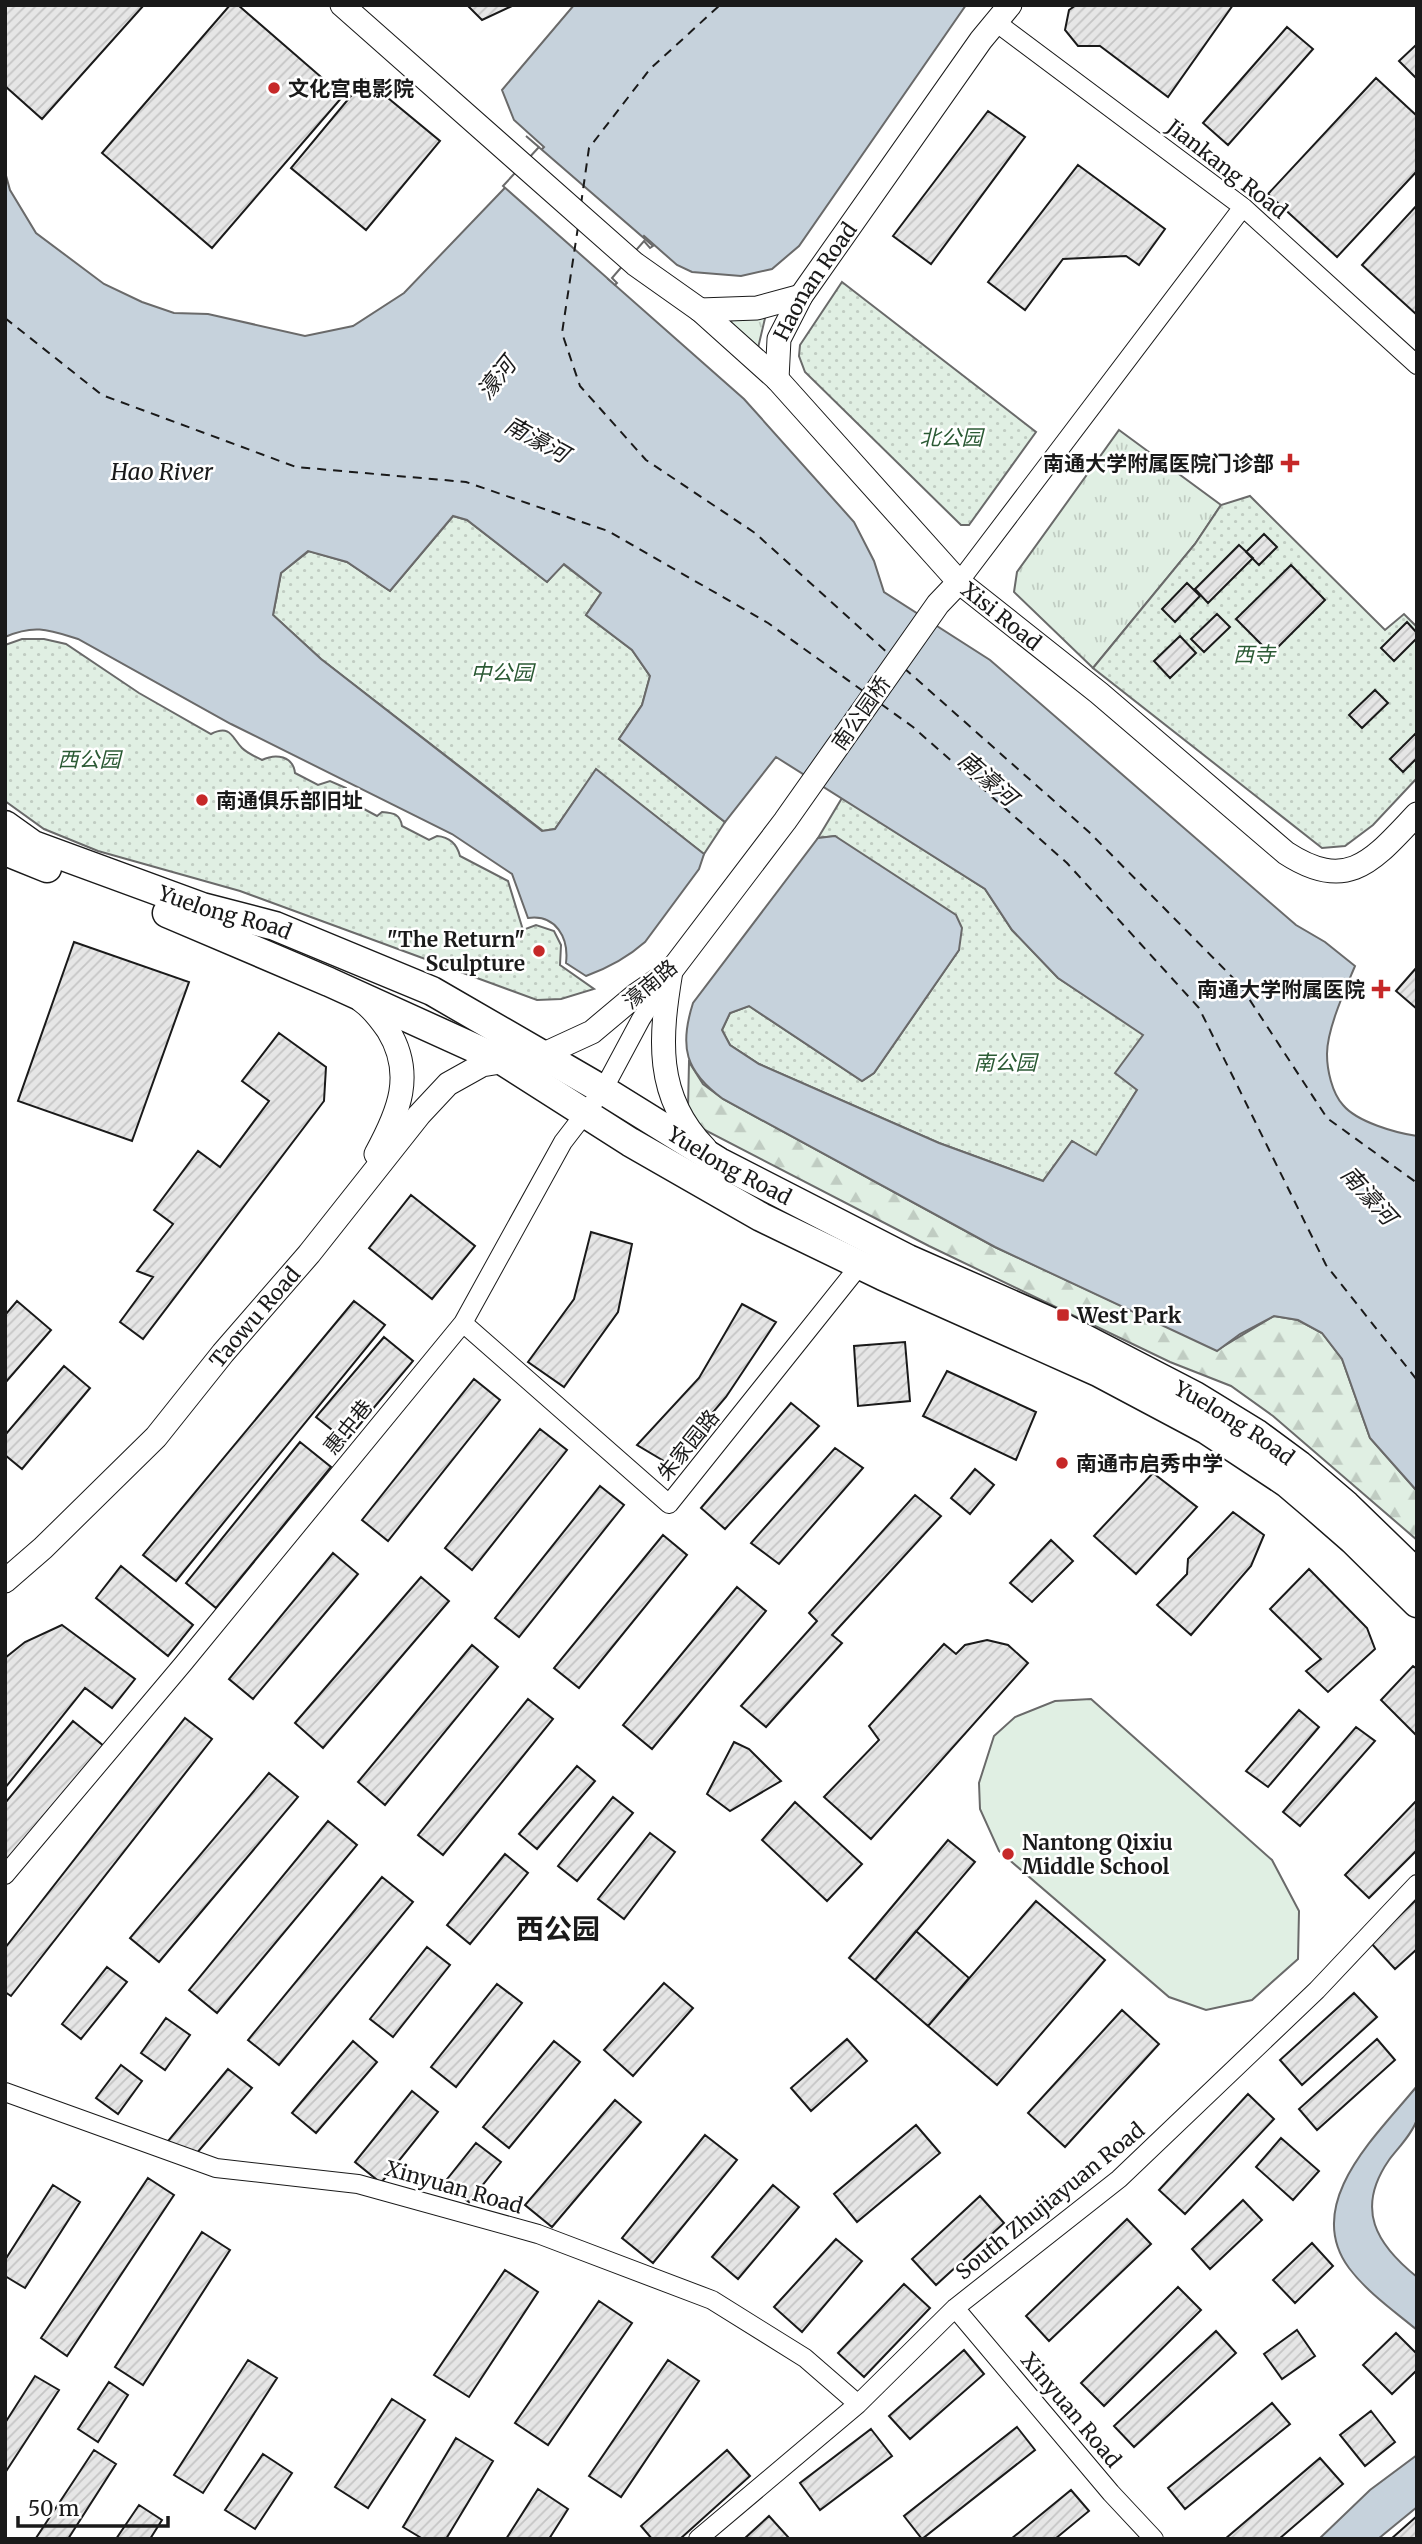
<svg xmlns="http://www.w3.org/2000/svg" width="1422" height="2544" viewBox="0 0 1422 2544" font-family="Merriweather,'Noto Sans SC',serif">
<defs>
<pattern id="grass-tufts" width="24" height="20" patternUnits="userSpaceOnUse" patternTransform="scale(1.75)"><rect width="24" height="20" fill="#e0efe3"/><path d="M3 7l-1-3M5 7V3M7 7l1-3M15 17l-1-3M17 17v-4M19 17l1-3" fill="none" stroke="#c0ccc2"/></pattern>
<pattern id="forest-firs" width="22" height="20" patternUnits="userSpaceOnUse" patternTransform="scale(1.75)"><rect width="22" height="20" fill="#e0efe3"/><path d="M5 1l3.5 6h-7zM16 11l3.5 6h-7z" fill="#c0ccc2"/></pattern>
<pattern id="park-dots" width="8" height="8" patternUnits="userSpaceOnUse" patternTransform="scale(1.75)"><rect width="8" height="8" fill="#e0efe3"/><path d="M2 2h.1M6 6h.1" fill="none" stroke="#c0ccc2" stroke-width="1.8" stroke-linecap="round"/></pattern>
<pattern id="building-hatch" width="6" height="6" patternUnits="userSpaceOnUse" patternTransform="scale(1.75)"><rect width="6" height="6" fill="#e6e6e6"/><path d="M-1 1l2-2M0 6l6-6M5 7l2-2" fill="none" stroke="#c5c5c5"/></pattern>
</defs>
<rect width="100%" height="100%" fill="#fff"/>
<path fill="url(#grass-tufts)" stroke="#6a6a6a" stroke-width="2" d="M766,314l-8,34 -30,-27z
M1119,430l102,75 -26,39 -102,124 -79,-76 3,-20z"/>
<path fill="url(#forest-firs)" stroke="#6a6a6a" stroke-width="2" d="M689,1062l14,22 20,15 272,148 222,103 57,-34 24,4 24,13 20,26 28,79 47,53v49l-144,-124 -42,-30 -61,-24 -241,-116 -230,-119 -11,-19z"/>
<path fill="url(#park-dots)" stroke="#6a6a6a" stroke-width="2" d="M842,282l194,150 -67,93h-8l-156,-153 -6,-16 1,-11z
M1250,496l135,134 19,-16 13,13v151l-44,47 -28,21 -23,2 -229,-180 102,-124 26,-39z
M453,516l14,4 80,62 16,-18 38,29 -15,22 46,35 18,26 -8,29 -23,34 106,83 -21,32 -108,-84 -41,59 -12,2 -222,-172 -48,-44 8,-42 28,-22 38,11 43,29z
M22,639h22l22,5 73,49 72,41c20,-10 21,4 31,14 5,5 14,9 20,12 14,-7 31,-4 33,13l23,12 12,-4 16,7 3,13 28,15 5,-4c12,1 18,2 20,14l27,14 8,-4c12,1 20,8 23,20l48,25 15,49 13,-5 18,6 7,14 -1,20 34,24 -33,10 -24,1 -297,-109 -142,-40 -54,-22 -39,-28v-156z
M842,798l143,91 27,41 46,48 86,56 -7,56 -41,66 -24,-15 -29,40 -104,-38 -180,-79 -29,-19 -8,-15 8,-17 19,-7 113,75 12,-8 85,-123 -124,-114 -17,2z"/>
<path fill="#e0efe3" stroke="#6a6a6a" stroke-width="2" d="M1091,1699l181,161 27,51 -1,48 -46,41 -46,10 -37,-13 -170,-146 -19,-42 -1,-26 15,-47 21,-19 40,-16z"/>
<path fill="#c6d2dc" stroke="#6a6a6a" stroke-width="2" d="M574,5h392l-167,241 -27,23 -31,7 -49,-4 -15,-7 -33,-29 -36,43 136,120 110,123 20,39 10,31 106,68 306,265 29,17 30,24c-10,24 -28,63 -28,88 0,16 5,39 16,51 14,17 53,28 74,31v355l-47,-53 -28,-79 -20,-26 -24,-13 -24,-4 -34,18 -23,17 -222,-104 -272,-148c-38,-28 -44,-52 -30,-96l125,-165 17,-2 121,79 6,13 -3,22 -85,123 -12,8 -113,-75 -19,7 -8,17 8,15 29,19 180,79 104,38 29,-40 24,14 41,-65 -22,-17 28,-38 -85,-57 -46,-48 -27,-41 -209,-132 -51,65 -106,-83 23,-34 8,-29 -18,-26 -46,-35 15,-22 -37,-29 -17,18 -80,-62 -14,-4 -63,75 -43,-29 -39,-11 -27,22 -8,42 48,44 221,172 13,-2 41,-60 108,85 -5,15 -54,73c-18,16 -37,26 -59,34l-20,-13c3,-25 -10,-49 -38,-45l-16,-44 -60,-40 -221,-110 -153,-85c-29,-9 -43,-15 -73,-2v-465l5,18 26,43 68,51 38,18 32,11 34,1 97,22 48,-10 51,-33 140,-146 -30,-27 -12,-30z
M1417,2086c0,10 2,23 0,33 -4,14 -19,29 -28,41 -34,49 -13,84 28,117v53c-23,-19 -50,-38 -68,-62 -48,-65 30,-135 68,-182z
M1417,2455v52l-39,32h-59l51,-49z"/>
<path fill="#fff" stroke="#6a6a6a" stroke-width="2" d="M526,136l127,110 -3,2 -6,-7 -32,37 5,5 -2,2 -112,-99 36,-39z"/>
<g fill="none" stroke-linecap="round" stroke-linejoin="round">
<path stroke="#1a1a1a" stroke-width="2" stroke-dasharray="9 7" stroke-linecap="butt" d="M581,204l8,-56 61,-79 70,-64
M578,227l-16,106 18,53 66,74 109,73 135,122
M5,318l97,77 194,72 170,15 142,49 160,92 95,68
M904,668l185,164 151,153 87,133 90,65
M881,704l32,23 154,136 132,145 127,257 91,115"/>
</g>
<path fill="url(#building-hatch)" stroke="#1a1a1a" stroke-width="2" d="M5,5h139l-102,114 -37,-33z
M230,5h8l105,91 -131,152 -110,-95z
M467,5h47l-32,15z
M1076,5h157l-65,92 -68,-51h-22l-13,-16 4,-20z
M1287,27l26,22 -85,96 -25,-22z
M1417,44v35l-18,-18z
M1376,78l41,38v55l-80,86 -69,-63z
M365,79l75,62 -74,89 -75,-62z
M988,111l37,26 -94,127 -38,-28z
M1078,165l87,64 -26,36 -13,-9 -63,3 -38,51 -37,-28z
M1417,205v110l-55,-50z
M1264,534l13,13 -18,18 -13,-13z
M1239,545l14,13 -45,45 -13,-14z
M1291,565l34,35 -54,54 -35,-35z
M1187,583l13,13 -25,26 -13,-13z
M1217,614l13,13 -26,25 -13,-13z
M1407,622l10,11v5l-23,23 -13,-13z
M1180,636l16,17 -26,25 -16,-17z
M1375,690l13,13 -26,25 -13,-13z
M1416,733l1,25 -14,14 -13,-13z
M74,942l115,40 -57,159 -114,-40z
M1417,967v42l-21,-18z
M279,1033l47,34 -2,34 -181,238 -23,-17 33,-45 -16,-6 36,-47 -19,-14 44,-59 22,16 49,-66 -27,-20z
M411,1195l64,51 -43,53 -63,-51z
M591,1232l41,12 -14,68 -54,75 -36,-25 46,-63z
M17,1301l34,29 -46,53v-68z
M354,1301l31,24 -209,256 -33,-26z
M742,1304l34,18 -50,75 -57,67 -32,-19 62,-67z
M384,1337l29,24 -67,80 -30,-24z
M905,1342l5,59 -52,5 -4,-60z
M64,1366l26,22 -68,81 -17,-14v-20z
M947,1371l89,41 -20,48 -93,-44z
M474,1379l26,21 -112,141 -26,-21z
M791,1403l28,23 -94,103 -24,-21z
M540,1429l27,21 -95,120 -27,-22z
M300,1442l31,25 -115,141 -30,-25z
M835,1448l28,20 -84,96 -28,-21z
M975,1469l19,16 -24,29 -19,-16z
M1153,1473l44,34 -61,67 -42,-38z
M600,1486l24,19 -105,132 -24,-19z
M915,1495l26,21 -109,119 10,8 -76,84 -25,-21 76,-85 -8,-8z
M1233,1512l31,23 -13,31 -60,69 -34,-30 30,-31 1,-15z
M663,1535l24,20 -108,133 -25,-20z
M1051,1540l22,21 -41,41 -22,-19z
M333,1553l25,21 -105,125 -24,-20z
M121,1566l72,59 -25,31 -72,-58z
M1309,1569l58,59 8,21 -47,43 -22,-21 15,-12 -51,-50z
M421,1577l28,24 -126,147 -28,-25z
M737,1587l29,24 -114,138 -29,-24z
M62,1625l73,54 -23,29 -27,-20 -80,100v-130l20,-16z
M987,1640l21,5 20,18 -157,176 -47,-42 55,-57 -10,-14 75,-82 12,10 9,-9z
M472,1645l26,22 -113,138 -27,-23z
M1413,1666l4,3v67l-36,-36z
M528,1699l25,20 -110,136 -25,-20z
M1299,1710l20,17 -51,60 -22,-16z
M185,1718l27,21 -201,257 -6,-4v-44z
M73,1721l32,26 -100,120v-64z
M1356,1727l19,14 -75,85 -17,-14z
M734,1742l15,7 32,32 -51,30 -23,-17z
M577,1766l18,15 -58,68 -18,-15z
M269,1773l29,24 -139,165 -29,-24z
M613,1797l20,16 -56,68 -19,-15z
M1417,1800v50l-48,48 -24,-23z
M795,1802l67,62 -35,37 -65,-61z
M328,1821l29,24 -140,168 -28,-23z
M650,1833l25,19 -51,67 -26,-20z
M948,1840l27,22 -100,118 -26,-22z
M505,1854l23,19 -58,71 -23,-19z
M382,1877l31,25 -134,163 -31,-25z
M1417,1899v50l-22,20 -24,-26z
M1036,1901l69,59 -108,125 -69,-59z
M916,1931l53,47 -41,48 -53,-46z
M427,1947l23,18 -57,72 -23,-18z
M107,1967l20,15 -46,57 -19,-15z
M664,1983l29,25 -60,68 -29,-26z
M497,1984l25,19 -66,84 -25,-20z
M1354,1993l23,24 -75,68 -22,-25z
M1122,2010l37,34 -94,103 -37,-34z
M166,2018l24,17 -25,35 -24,-17z
M847,2039l20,22 -56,50 -20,-23z
M1377,2039l18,21 -78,70 -18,-21z
M353,2041l24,21 -61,71 -24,-20z
M554,2041l26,21 -71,86 -26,-21z
M121,2065l21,16 -24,33 -22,-16z
M228,2069l24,19 -61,72 -23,-19z
M412,2091l26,21 -57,71 -26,-21z
M1248,2094l26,25 -89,95 -26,-24z
M615,2100l26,22 -89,105 -27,-22z
M916,2125l24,28 -83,69 -23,-28z
M705,2135l32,25 -84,103 -31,-25z
M1281,2138l38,33 -26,29 -37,-33z
M476,2143l25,19 -32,40 -25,-19z
M148,2178l26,17 -107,161 -26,-18z
M53,2185l27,17 -55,86 -20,-12v-16z
M773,2185l26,22 -61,72 -26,-22z
M980,2196l24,27 -68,62 -24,-26z
M1243,2200l19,20 -52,49 -18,-20z
M1127,2219l24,25 -102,97 -23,-25z
M202,2232l28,18 -87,135 -28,-18z
M836,2239l26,22 -60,71 -28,-25z
M1312,2243l21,23 -38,37 -22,-23z
M505,2270l33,22 -69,105 -35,-22z
M904,2284l26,24 -66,69 -26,-24z
M1178,2287l23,23 -97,96 -23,-23z
M599,2301l33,22 -84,122 -33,-22z
M1297,2330l18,26 -33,23 -18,-25z
M1216,2331l20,22 -102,94 -20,-21z
M1396,2333l21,21v16l-25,24 -29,-29z
M964,2350l20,24 -74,65 -21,-23z
M248,2360l29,18 -74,115 -29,-18z
M668,2360l31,21 -78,116 -32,-21z
M35,2376l24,14 -54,83v-50z
M109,2382l19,13 -30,47 -20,-13z
M392,2399l33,21 -57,88 -33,-21z
M1272,2403l18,21 -105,85 -17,-21z
M1371,2411l24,31 -30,24 -25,-31z
M1017,2427l18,23 -113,89 -18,-23z
M871,2429l21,27 -72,54 -20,-27z
M456,2438l37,23 -47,78h-23l-20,-12z
M94,2450l22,14 -48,75 -32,-1z
M727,2450l23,26 -70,63h-28l-11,-13z
M263,2454l29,19 -37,56 -30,-19z
M1320,2458l23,26 -64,55h-54z
M538,2489l30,20 -19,30h-43z
M1071,2490l18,21 -34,28h-44z
M139,2505l23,15 -12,19h-34z
M769,2516l20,22 -45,1z
M1417,2516v23h-26z"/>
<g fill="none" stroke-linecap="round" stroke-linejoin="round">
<g stroke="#1a1a1a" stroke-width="20">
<path id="minor" d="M997,23l246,184 174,158
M959,582l284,-375
M463,1323l206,181 191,-239
M5,1875l178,-211 280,-341 100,-181 40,-52 38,-71 27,-42
M5,2092l211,76 142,16 180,50 174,66 93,58 53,46
M955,2308l156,185 43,46
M698,2539l160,-135 97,-96 164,-129 198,-189 100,-106"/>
</g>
<g stroke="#1a1a1a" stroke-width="25">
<g id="tertiary">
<path id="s1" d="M342,5l293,259 65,46 77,69 182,203 140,111 187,160c63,41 88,6 131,-39"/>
<path d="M700,310l57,-2 44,-12"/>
<path id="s2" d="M777,379l2,-40 22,-43 180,-256 29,-35"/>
<path d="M671,971c-11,66 -17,125 34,177"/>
<path d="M362,1001c10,7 19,19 26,29 27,44 11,82 -12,124"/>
<path id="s3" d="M5,1581l38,-33 113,-111 67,-84 86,-99 110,-139 29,-31 34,-19 60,-10 50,-23 44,-37 35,-24 114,-150 153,-217 21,-22"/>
</g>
</g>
<g stroke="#1a1a1a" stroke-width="31">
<g id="primary">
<path id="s4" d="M5,825l28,20 169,62 73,19 157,65 171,99 116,72 189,97 150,66 137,71 62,38 42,31 47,40 71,69"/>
<path d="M5,851l42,17"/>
<path d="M167,913l162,69 174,79 127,81 131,75 122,59 215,96 109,58 80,53 27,23 39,34 64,63"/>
</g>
</g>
<use href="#minor" stroke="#fff" stroke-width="18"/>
<use href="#tertiary" stroke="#fff" stroke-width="23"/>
<use href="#primary" stroke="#fff" stroke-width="28"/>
</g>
<g fill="#c62828" stroke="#fff" stroke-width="2.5">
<circle cx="274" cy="88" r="7"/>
<path d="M1286.5 452.5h7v7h7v7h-7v7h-7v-7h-7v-7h7z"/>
<circle cx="202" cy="800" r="7"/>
<circle cx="539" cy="951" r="7"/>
<path d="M1377.5 978.5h7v7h7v7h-7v7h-7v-7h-7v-7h7z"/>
<rect x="1056" y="1308" width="14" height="14" rx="3.5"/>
<circle cx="1062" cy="1463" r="7"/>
<circle cx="1008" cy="1854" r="7"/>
</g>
<g text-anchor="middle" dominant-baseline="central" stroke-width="5" stroke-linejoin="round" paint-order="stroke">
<g font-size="21" font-weight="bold" fill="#1a1a1a" stroke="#fff" text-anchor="start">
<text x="288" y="88">文化宫电影院</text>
<text x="1274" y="463" text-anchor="end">南通大学附属医院门诊部</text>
<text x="216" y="800">南通俱乐部旧址</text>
<text x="525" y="939" text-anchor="end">"The Return"<tspan x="525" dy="24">Sculpture</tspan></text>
<text x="1365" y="989" text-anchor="end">南通大学附属医院</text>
<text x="1077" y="1315">West Park</text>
<text x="1076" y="1463">南通市启秀中学</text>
<text x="1022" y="1842">Nantong Qixiu<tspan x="1022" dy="24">Middle School</tspan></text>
</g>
<g font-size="21" fill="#1a1a1a" stroke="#fff">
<text transform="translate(1227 169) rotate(38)">Jiankang Road</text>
<text stroke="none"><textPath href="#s2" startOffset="108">Haonan Road</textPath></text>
<text stroke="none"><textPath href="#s1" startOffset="901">Xisi Road</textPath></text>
<text transform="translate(861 713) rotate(-55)">南公园桥</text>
<text stroke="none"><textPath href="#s4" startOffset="238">Yuelong Road</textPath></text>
<text transform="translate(650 984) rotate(-40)">濠南路</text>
<text stroke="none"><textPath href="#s4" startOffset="805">Yuelong Road</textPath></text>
<text stroke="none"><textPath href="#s3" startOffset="364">Taowu Road</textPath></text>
<text stroke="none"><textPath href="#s4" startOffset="1372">Yuelong Road</textPath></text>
<text transform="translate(348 1427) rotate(-51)">惠中巷</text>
<text transform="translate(688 1445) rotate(-51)">朱家园路</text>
<text transform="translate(454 2187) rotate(16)">Xinyuan Road</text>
<text transform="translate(1050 2201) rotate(-39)">South Zhujiayuan Road</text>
<text transform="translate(1071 2410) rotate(50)">Xinyuan Road</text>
</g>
<g font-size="21" font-style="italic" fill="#2b5a34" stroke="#fff">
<text x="951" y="437">北公园</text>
<text x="1254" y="654">西寺</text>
<text x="502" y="672">中公园</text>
<text x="89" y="759">西公园</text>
<text x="1005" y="1062">南公园</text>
</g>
<g font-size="23" font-style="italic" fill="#1a1a1a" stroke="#fff">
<text transform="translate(496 378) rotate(-52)">濠河</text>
<text transform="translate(537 439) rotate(29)">南濠河</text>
<text x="162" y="471">Hao River</text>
<text transform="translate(988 778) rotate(41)">南濠河</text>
<text transform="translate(1369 1195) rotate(48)">南濠河</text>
</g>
<g font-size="28" font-weight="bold" fill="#1a1a1a" stroke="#fff">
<text x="558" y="1929">西公园</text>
</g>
</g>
<rect width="1422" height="2544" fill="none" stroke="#1a1a1a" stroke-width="14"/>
<path d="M18 2516v10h150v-10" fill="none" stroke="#1a1a1a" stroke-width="3.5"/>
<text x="28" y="2516" font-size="21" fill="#1a1a1a" stroke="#ffffff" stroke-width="5" paint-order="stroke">50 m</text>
</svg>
